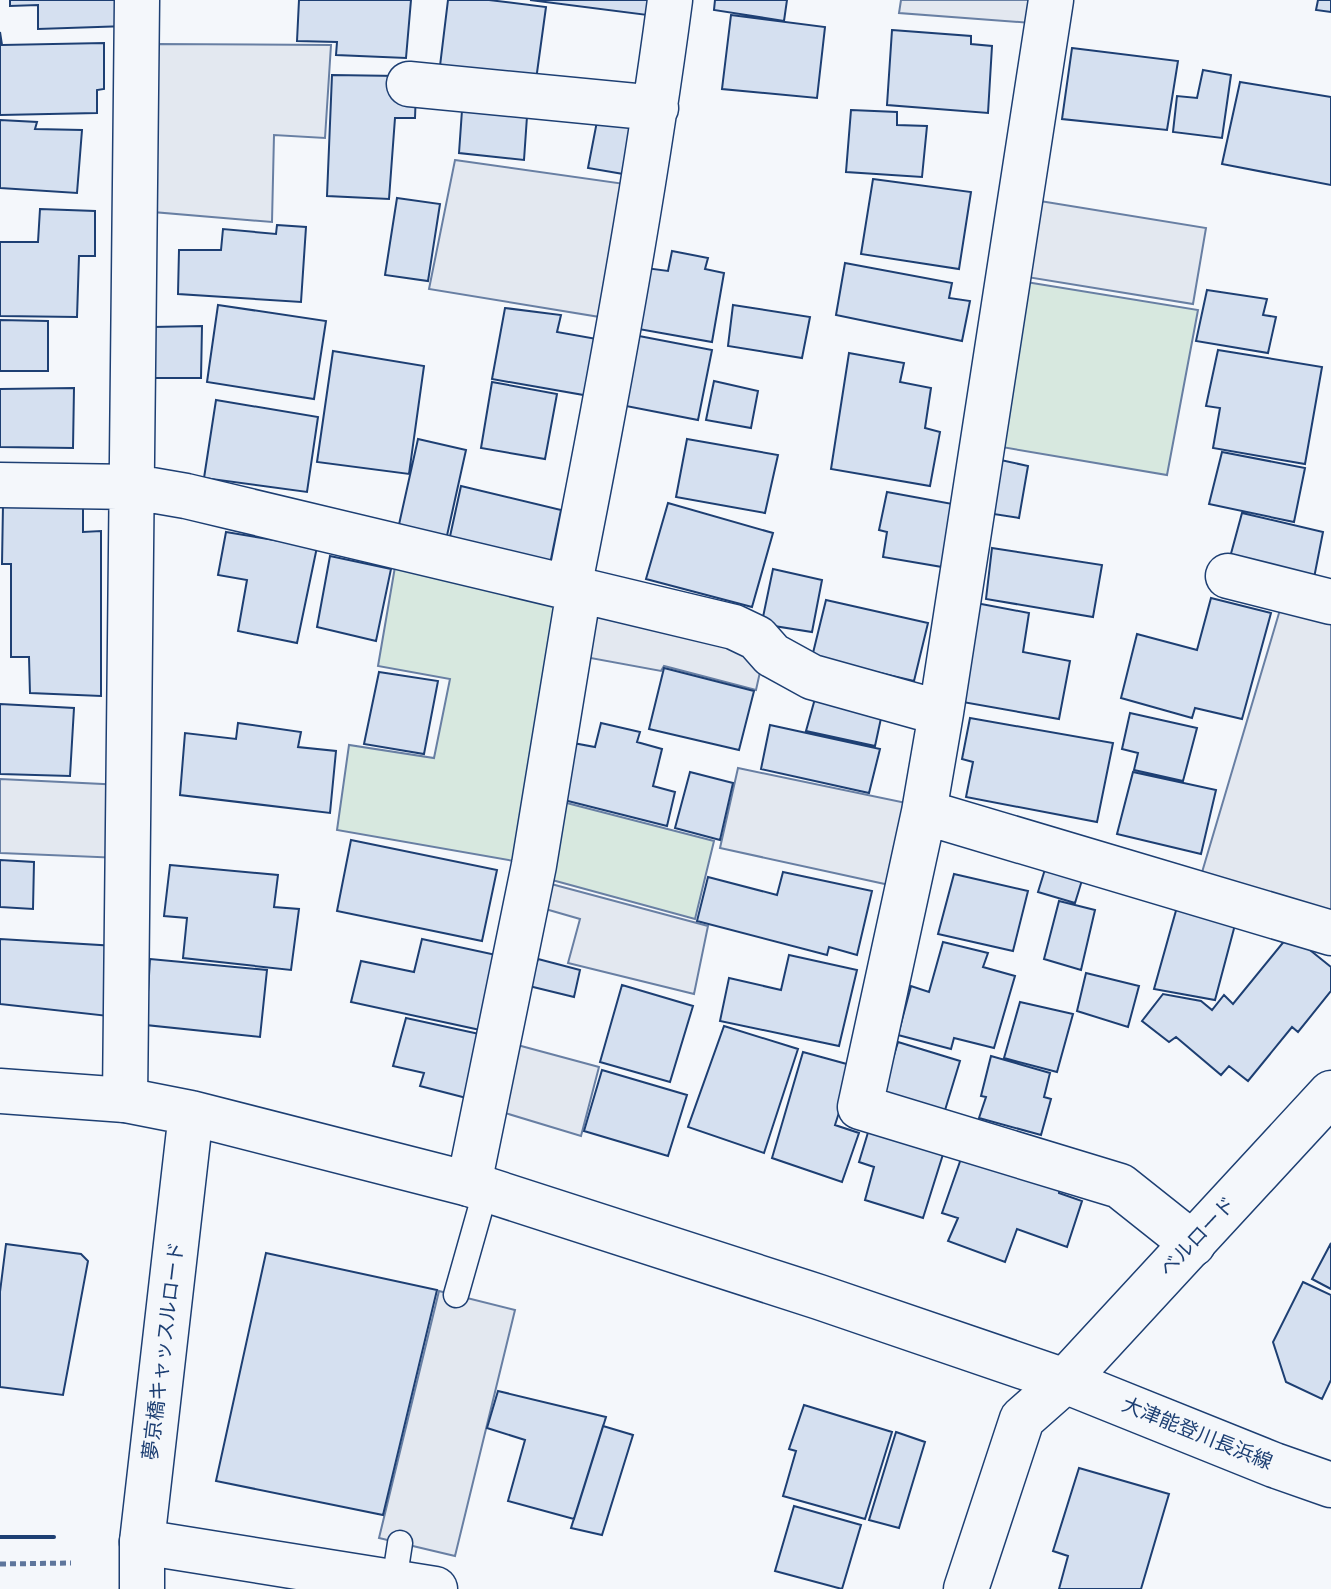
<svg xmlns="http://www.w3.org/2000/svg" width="1331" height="1589" viewBox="0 0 1331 1589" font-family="'Varela Round','Noto Sans JP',sans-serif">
<rect width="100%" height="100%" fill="#f4f7fb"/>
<path fill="#d7e8df" stroke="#687fa3" stroke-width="2" d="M1020,281l178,29 -31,165 -171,-29z
M396,561l168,41 -44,260 -183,-32 12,-85 85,13 16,-79 -72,-13z
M555,800l159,41 -19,78 -154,-42z"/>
<path fill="#e3e8f0" stroke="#687fa3" stroke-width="2" d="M901,0h134l-4,23 -132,-10z
M157,44l174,1 -6,93 -51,-3 -2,87 -119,-10z
M455,160l177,25 -20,134 -183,-30z
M1040,201l166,27 -13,76 -166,-27z
M1282,603l49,15v302l-131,-41z
M593,605l158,42 11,16 -6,27 -92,-24 -3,5 -76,-14z
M738,768l173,36 -17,82 -174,-38z
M0,779l123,6 -2,73 -121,-5z
M540,881l168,45 -14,68 -126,-31 12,-44 -45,-13z
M510,1043l89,24 -18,69 -89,-27z
M439,1291l76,19 -60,246 -76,-18z"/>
<path fill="#d5e0f0" stroke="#1d3f73" stroke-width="2" d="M10,0h118l-1,26 -89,3v-24l-28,1z
M299,0h112l-5,58 -70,-3 1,-13 -40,-1z
M448,0h41l57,7 -10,73 -96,-14z
M530,0h119l-2,15z
M715,0h72l-3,21 -70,-11z
M1318,0h13v12l-15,-2z
M731,15l94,12 -8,71 -95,-9z
M892,30l79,6v8l21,2 -4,67 -101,-8z
M0,32l2,13 102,-2v46l-7,1v23l-97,2z
M1072,48l106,13 -11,69 -105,-11z
M1203,70l28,5 -9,63 -49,-6 4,-36 20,2z
M332,75l67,1 17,15 -1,27h-20l-6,81 -62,-3z
M1240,82l91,15v88l-109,-21z
M463,96l65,6 -4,58 -65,-7z
M851,110l46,2v13l30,1 -5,51 -76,-5z
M598,116l46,6 -9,54 -47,-8z
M0,120l37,2 -2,7 47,1 -5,63 -77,-5z
M873,179l98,13 -12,77 -98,-15z
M397,198l43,6 -12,77 -43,-6z
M40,209l55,2v45h-16l-2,61 -77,-1v-74h38z
M277,225l29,2 -5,75 -123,-8 1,-44h42l2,-21 53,5z
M672,251l36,7 -3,11 19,4 -12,69 -79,-14 13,-60 22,3z
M845,263l107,20 -3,15 21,3 -8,40 -126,-26z
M1207,290l60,9 -4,16 13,2 -8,36 -72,-12z
M218,305l108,16 -12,78 -107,-17z
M733,305l77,12 -8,41 -74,-12z
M505,308l56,7 -4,17 51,9 -13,56 -103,-18z
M0,320l48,1v50h-48z
M202,326l-1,52h-49v-51z
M639,336l73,14 -14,70 -72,-14z
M1218,350l104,17 -17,97 -92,-16 7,-40 -14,-2z
M333,351l91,15 -15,108 -92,-12z
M849,353l55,10 -4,19 31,6 -6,40 15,4 -10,54 -99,-17z
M714,381l44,10 -7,37 -45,-8z
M492,382l65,12 -12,65 -64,-11z
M74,388l-1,60 -73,-1v-58z
M216,400l102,17 -11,75 -103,-14z
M418,439l48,11 -20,90 -48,-11z
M687,439l91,16 -13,58 -89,-16z
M1222,452l83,16 -11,54 -85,-18z
M996,459l32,7 -9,52 -32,-5z
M461,486l100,24 -11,54 -101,-23z
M887,492l71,13 -10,63 -65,-11 4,-25 -8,-2z
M83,503v29l18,-1v165l-71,-3 -1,-36h-18v-93h-9l1,-59z
M668,503l105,30 -21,74 -106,-28z
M1242,513l81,19 -9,46 -85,-17z
M226,532l91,15 -20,96 -59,-12 9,-51 -29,-5z
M992,548l110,17 -9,52 -107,-18z
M330,556l61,13 -15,72 -59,-14z
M773,569l49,11 -10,52 -44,-7 -5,-8z
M1211,598l60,15 -29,106 -47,-11 -3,10 -71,-20 16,-64 60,16z
M826,600l102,23 -14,58 -102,-24z
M976,603l53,10 -6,39 47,9 -11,58 -102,-18z
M664,668l90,23 -15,59 -90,-21z
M379,672l59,9 -14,73 -60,-10z
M816,695l67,14 -8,37 -69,-15z
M0,704l74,4 -4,68 -70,-2z
M1130,713l67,15 -14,53 -49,-11 4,-17 -16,-4z
M970,718l143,25 -16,79 -131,-25 7,-35 -11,-3z
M238,723l63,9 -3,15 38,4 -6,62 -150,-18 5,-62 51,6z
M601,723l39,9 -3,10 25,7 -9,37 22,6 -8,34 -107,-27 13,-56 22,4z
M770,725l110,24 -11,44 -108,-24z
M690,772l43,11 -13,57 -45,-12z
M1133,772l83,18 -15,64 -84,-20z
M351,840l146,30 -15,71 -145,-30z
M1050,853l37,11 -12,39 -37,-11z
M0,860l34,2 -1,47 -33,-2z
M170,865l108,10 -4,32 25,2 -8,61 -108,-12 4,-40 -23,-2z
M783,872l89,19 -15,64 -28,-8 -2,8 -130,-34 11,-44 69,18z
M954,874l74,17 -15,60 -75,-17z
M1059,901l36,9 -14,60 -37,-11z
M1177,907l59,14 -21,79 -61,-11z
M1290,934l41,33v24l-33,41 -6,-5 -44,54 -19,-15 -8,9 -45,-38 -7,5 -27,-21 21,-27 38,7 11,9 12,-15 9,9z
M0,939l116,7 -8,70 -108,-12z
M422,939l88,19 -16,75 -143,-31 10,-41 53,11z
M943,942l45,11 -5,14 32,9 -21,72 -40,-10 -3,11 -53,-14 13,-49 18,6z
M789,955l68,15 -18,76 -119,-25 9,-43 52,12z
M150,959l117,11 -7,67 -114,-12z
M538,959l42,11 -6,27 -45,-11z
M1086,973l53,13 -11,41 -51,-16z
M622,985l71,21 -23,76 -70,-20z
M1020,1002l53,12 -16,58 -53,-14z
M406,1018l87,19 -15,64 -58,-15 4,-13 -31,-7z
M724,1026l74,23 -34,104 -76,-26z
M898,1042l62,19 -18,59 -62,-19z
M803,1052l51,14 -19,59 24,8 -17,49 -70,-24z
M991,1056l59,17 -6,24 7,2 -10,36 -62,-17 7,-21 -5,-1z
M602,1070l85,25 -19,61 -84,-25z
M870,1126l75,22 -22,70 -58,-18 9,-33 -15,-5z
M963,1153l97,31 -1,9 23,8 -15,46 -50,-18 -12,33 -57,-21 10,-23 -16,-5z
M1331,1243v46l-19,-10z
M6,1244l75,10 7,7 -25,134 -63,-8v-95z
M266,1253l171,37 -54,225 -167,-34z
M1303,1282l28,13v85l-9,19 -36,-17 -13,-40z
M498,1391l108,26 -32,102 -66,-18 17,-61 -38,-12z
M804,1405l88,27 -27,87 -82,-23 13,-45 -7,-2z
M603,1426l30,9 -31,100 -31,-7z
M896,1432l29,10 -26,86 -30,-8z
M1079,1468l90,26 -28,95h-82l9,-33 -15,-5z
M794,1506l67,19 -19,64 -67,-18z"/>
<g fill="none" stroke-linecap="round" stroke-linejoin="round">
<g stroke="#1d3f73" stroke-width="27">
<path id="service" d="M456,1295l30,-106
M394,1582l6,-39"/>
</g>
<g stroke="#1d3f73" stroke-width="47">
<path id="minor" d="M1051,0l-110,713 -17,99 -64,295 260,79 73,58
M409,84l247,24
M0,485l134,2 52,9 548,131 23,11 15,17 40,22 129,36
M1228,576l103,26
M569,588c39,-195 75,-391 101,-588
M924,812l407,121
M125,1100l12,-1100
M469,1184l65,-319 45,-275
M142,1542l293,47
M966,1589l56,-170 43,-38"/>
</g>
<g stroke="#1d3f73" stroke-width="47">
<path id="tertiary" d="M0,1091l125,9 66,13 278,71 350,113 246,84
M142,1589v-47l49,-429"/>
</g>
<g stroke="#1d3f73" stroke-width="47">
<path id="primary" d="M1331,1093l-266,288 209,84 57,20"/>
</g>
<path stroke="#5e769c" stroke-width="5" stroke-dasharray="6 4" stroke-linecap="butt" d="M0,1564l71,-1"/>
<use href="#service" stroke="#f4f7fb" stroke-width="24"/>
<use href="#minor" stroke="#f4f7fb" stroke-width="44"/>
<use href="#tertiary" stroke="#f4f7fb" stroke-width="44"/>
<use href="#primary" stroke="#f4f7fb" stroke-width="44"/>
<path stroke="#1d3f73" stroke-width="4" d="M0,1537h54"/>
</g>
<g text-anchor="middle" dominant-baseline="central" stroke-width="6" stroke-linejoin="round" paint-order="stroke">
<g font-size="20" fill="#1d3f73" stroke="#f4f7fb">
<text transform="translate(1198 1237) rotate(-47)">ベルロード</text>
<text transform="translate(164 1351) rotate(-83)">夢京橋キャッスルロード</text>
<text transform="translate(1197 1434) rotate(22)">大津能登川長浜線</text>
</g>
</g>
</svg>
